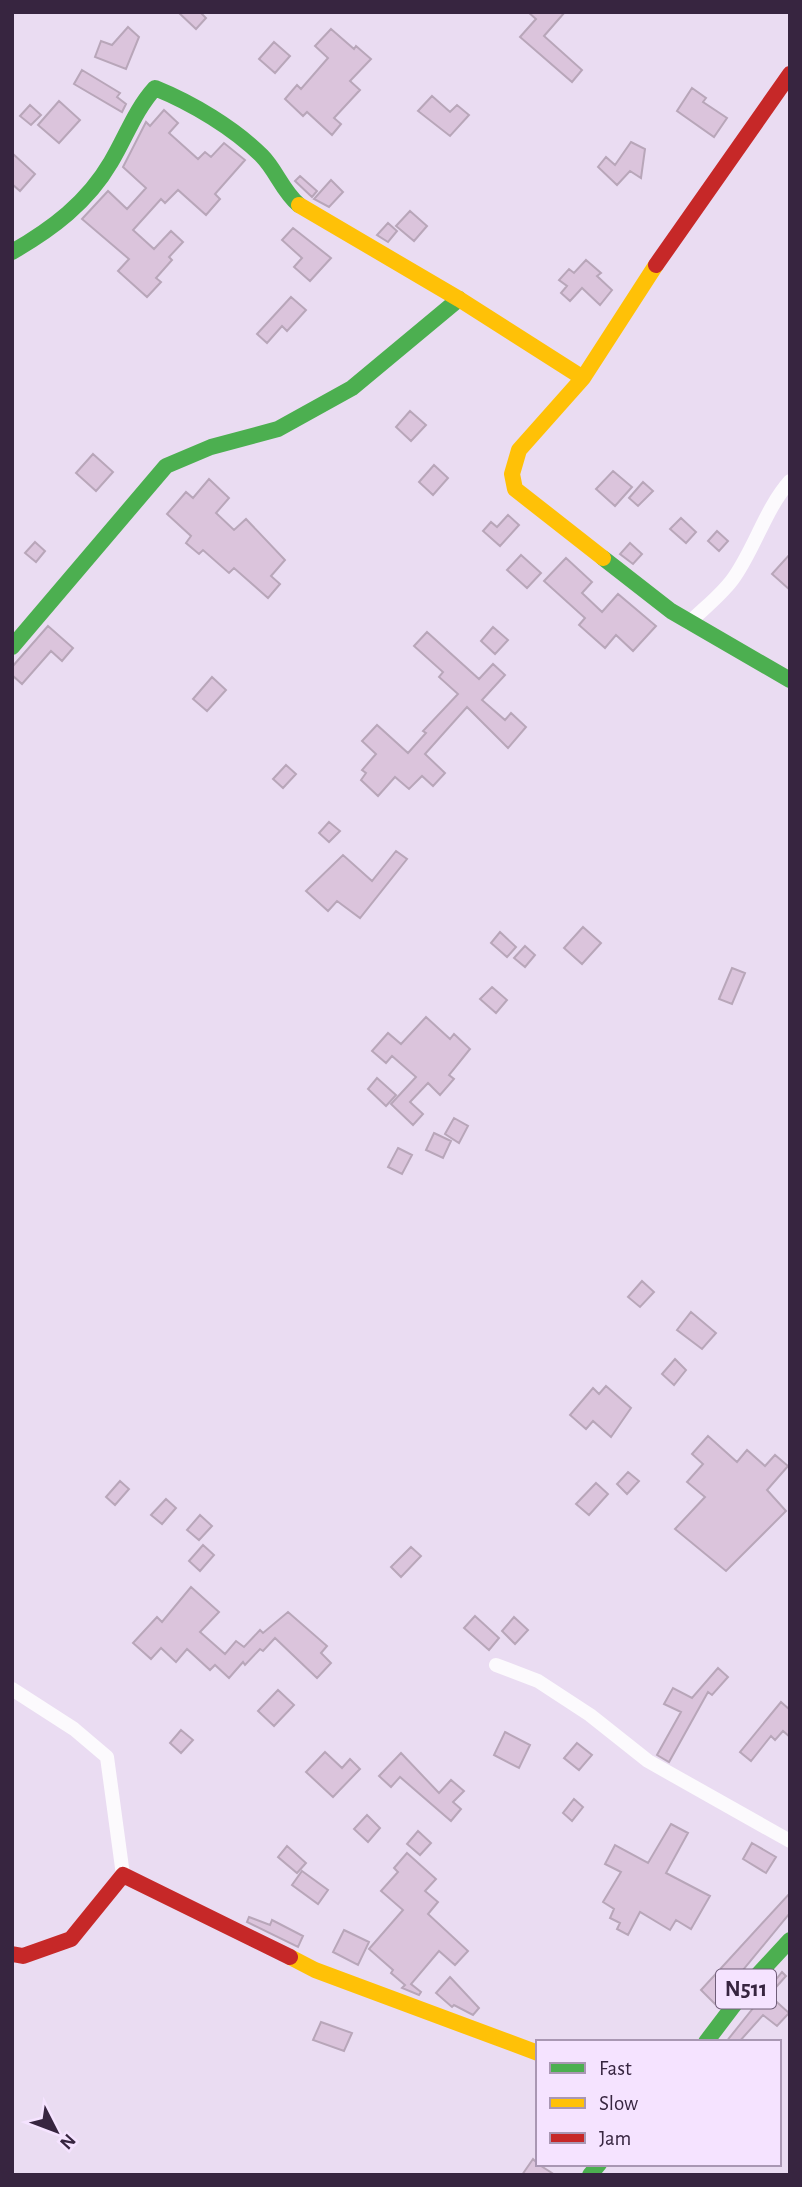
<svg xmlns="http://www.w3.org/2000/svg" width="802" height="2187" viewBox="0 0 802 2187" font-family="'Alegreya Sans',sans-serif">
<rect width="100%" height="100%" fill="#eadcf2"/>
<path fill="#dbc4dc" stroke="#b8a6b9" stroke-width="2" d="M178,12h22l6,6 -10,11z
M528,12h37l-21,24 38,34 -10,12 -52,-45 16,-18z
M128,27l11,10 -13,32 -31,-12 6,-16 11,4z
M331,29l23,20 2,-3 15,13 -21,22 10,9 -26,28 7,6 -9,11 -25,-23 -4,4 -18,-17 12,-14 4,4 27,-31 -13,-12z
M274,42l16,14 -15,17 -16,-14z
M82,70l38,23 -3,4 9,7 -4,8 -48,-28z
M692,88l14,10 -3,4 24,16 -13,19 -37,-26z
M432,96l18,16 7,-7 12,10 -19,21 -32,-25z
M59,101l21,19 -21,23 -21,-18z
M30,105l11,10 -10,10 -11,-9z
M164,110l14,13 -9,10 29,26 7,-7 6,5 13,-14 21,17 -30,34 5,5 -14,16 -28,-25 -13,13 -4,-4 -28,31 21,19 17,-18 12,11 -14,15 3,3 -16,18 5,4 -14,15 -29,-26 11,-12 -47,-40 26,-28 19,18 19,-21 -23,-21 23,-45 4,4z
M631,142l14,7 -4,29 -11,-7 -13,14 -19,-18 8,-10 9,8z
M12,153l23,21 -15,17 -8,-7z
M300,176l17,15 -5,6 -17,-16z
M331,180l12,12 -14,15 -15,-8z
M410,211l17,15 -13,15 -18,-15z
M388,223l9,8 -9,11 -11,-7z
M293,228l38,30 -21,23 -16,-14 8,-9 -20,-18z
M586,260l15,13 -4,3 15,14 -12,15 -18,-17 -12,13 -9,-8 6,-7 -8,-6 10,-11 5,4z
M291,297l15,13 -19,21 -5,-5 -15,17 -10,-9z
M410,411l16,14 -15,16 -15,-14z
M93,454l20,18 -17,19 -20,-18z
M434,465l14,13 -15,17 -14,-13z
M613,471l19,16 -17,19 -19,-17z
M209,479l20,19 -13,15 18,17 12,-11 39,41 -14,16 9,8 -12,14 -34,-30 -5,5 -26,-23 -4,4 -13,-11 5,-7 -24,-22 19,-22 7,6z
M643,482l10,9 -15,15 -9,-8z
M508,515l11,10 -19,21 -17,-15 8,-9 6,5z
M681,518l15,14 -10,11 -16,-14z
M717,531l11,10 -9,10 -11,-10z
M35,542l10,9 -9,11 -11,-9z
M630,543l12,11 -9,10 -13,-10z
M790,554v36l-18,-16z
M521,555l20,18 -14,15 -20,-18z
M566,558l26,24 -10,11 20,19 16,-18 38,32 -23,25 -17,-16 -11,13 -26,-23 6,-7 -41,-37z
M48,626l25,22 -11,13 -11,-10 -29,33 -10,-9v-8z
M493,627l15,13 -13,14 -14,-13z
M427,632l52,47 14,-15 12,11 -23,25 23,20 6,-7 15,14 -18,21 -41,-41 -42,47 20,19 -12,13 -11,-10 -13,13 -14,-12 -17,19 -17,-16 5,-7 -4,-3 14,-16 -14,-13 15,-16 31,28 18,-20 -3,-2 35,-37 -19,-17 4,-5 -29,-26z
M212,677l14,13 -19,21 -14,-12z
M286,765l10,9 -13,14 -10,-9z
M329,822l11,9 -11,11 -10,-9z
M396,851l11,8 -47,59 -23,-17 -9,10 -22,-20 37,-36 29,26z
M583,927l18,16 -19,21 -18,-16z
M500,932l16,15 -9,10 -16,-14z
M525,946l10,9 -10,12 -11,-9z
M732,968l13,5 -13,31 -13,-5z
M492,987l15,13 -11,13 -16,-14z
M426,1017l24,22 4,-5 16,15 -21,26 5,4 -14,16 -12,-12 -18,19 13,12 -10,11 -22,-21 25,-27 -24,-21 -6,7 -14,-12 16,-18 13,11z
M377,1078l19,17 -10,11 -18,-17z
M454,1118l14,8 -9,17 -14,-9z
M434,1133l17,8 -8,17 -17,-8z
M398,1148l14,7 -10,19 -14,-7z
M642,1281l12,11 -14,15 -12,-10z
M691,1312l25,21 -14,16 -25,-19z
M675,1359l11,11 -12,15 -12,-11z
M606,1386l25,22 -20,29 -18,-16 -7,8 -16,-14 23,-27 6,6z
M708,1436l29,26 10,-12 18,16 10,-11 13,11 -21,24 19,21 -60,60 -51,-42 30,-32 -18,-15 16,-18 -11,-10z
M628,1472l11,9 -12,13 -10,-10z
M120,1481l9,8 -14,16 -9,-8z
M596,1483l12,11 -19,21 -13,-11z
M166,1499l10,9 -14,16 -11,-9z
M200,1515l12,11 -13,14 -12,-10z
M203,1545l11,10 -14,16 -11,-10z
M411,1547l10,9 -20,21 -10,-10z
M191,1587l28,25 -19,20 25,22 11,-13 8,6 16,-17 3,3 25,-21 39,34 -6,7 10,10 -14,15 -42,-40 -12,13 -3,-2 -15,16 -2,-3 -14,16 -14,-13 -5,5 -23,-21 -11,13 -15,-14 -10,11 -18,-16 24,-26 5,5z
M475,1616l24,22 -10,12 -25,-22z
M514,1617l14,13 -13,14 -13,-13z
M718,1668l10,9 -16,18 -4,-3 -39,70 -12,-7 24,-43 -17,-8 9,-16 19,10z
M278,1690l16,15 -20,21 -16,-15z
M781,1702l9,8v27l-7,-6 -8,9 -4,-4 -20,25 -11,-9z
M181,1730l12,10 -12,13 -11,-10z
M505,1732l25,13 -11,23 -25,-13z
M577,1743l15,12 -13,15 -15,-12z
M325,1752l17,16 8,-9 10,10 -27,28 -27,-25z
M401,1753l38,40 12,-13 13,11 -11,11 8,7 -10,12 -51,-44 -9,10 -12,-11z
M574,1799l9,8 -11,14 -9,-8z
M367,1815l13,13 -12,14 -14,-13z
M671,1824l17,9 -22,40 44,23 -19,33 -15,-9 -6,10 -30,-18 -12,23 -11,-6 3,-6 -10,-5 4,-9 -11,-7 18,-30 -16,-8 10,-19 33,18z
M418,1831l13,12 -11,12 -13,-11z
M752,1843l24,14 -10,16 -23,-14z
M287,1846l19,17 -9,10 -19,-16z
M407,1853l29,26 -11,12 13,11 -10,12 40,37 -13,14 -16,-14 -28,33 10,8 -2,3 -17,-7 3,-3 -14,-12 2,-3 -24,-21 34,-39 -22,-19 17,-19 -4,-4z
M302,1871l26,19 -10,14 -26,-19z
M790,1893v20l-75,91 -14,-14z
M249,1917l21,8 2,-5 31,16 -5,11 -51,-25z
M344,1930l25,12 -11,23 -25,-13z
M782,1972l4,4 -17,19 20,18 -12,13 -14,-11 -24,27h-13z
M450,1977l29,31 -6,7 -19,-10 -2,2 -16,-14z
M321,2022l31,11 -8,18 -31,-11z
M533,2159l5,5 17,11h-33z"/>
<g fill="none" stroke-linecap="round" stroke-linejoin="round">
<path stroke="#fcfafd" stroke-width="14" d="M689,623c15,-15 35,-30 46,-47 21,-31 31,-68 55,-95
M496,1665l42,16 52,34 58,46 142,80
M12,1689l62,40 33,28 16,118"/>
<path stroke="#4caf50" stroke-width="16" d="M12,252c40,-23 75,-49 99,-90 15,-25 24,-52 44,-74 37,15 79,40 107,68 14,14 21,36 37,49
M603,558l68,53 119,69
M12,647l154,-181 45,-19 67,-18 74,-41 107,-89
M706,2042l47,-62 37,-40
M590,2175l9,-11"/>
<path stroke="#ffc107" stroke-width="16" d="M299,205l160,94 124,79
M603,558l-88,-69 -3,-15 7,-24 64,-72 73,-113
M290,1957l25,13 223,83"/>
<path stroke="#c62828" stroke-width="16" d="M656,265l134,-191
M12,1954l11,2 48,-17 52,-64 167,82"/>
</g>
<g text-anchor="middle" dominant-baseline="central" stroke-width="5" stroke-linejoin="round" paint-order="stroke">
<rect fill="#f5e3ff" stroke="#705e79" stroke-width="2" x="716" y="1969.5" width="60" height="39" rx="5"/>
<g font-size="23" font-weight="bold" fill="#372540">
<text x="746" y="1989">N511</text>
</g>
</g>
<rect width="802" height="2187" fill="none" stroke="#372540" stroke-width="28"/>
<rect x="536" y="2040" width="245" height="126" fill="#f5e3ff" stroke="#a997b3" stroke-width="2"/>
<rect x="550" y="2063" width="35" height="10" fill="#4caf50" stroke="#a997b3" stroke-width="2"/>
<text x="599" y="2075" font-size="21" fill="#372540">Fast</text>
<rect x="550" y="2098" width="35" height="10" fill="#ffc107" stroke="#a997b3" stroke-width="2"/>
<text x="599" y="2110" font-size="21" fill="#372540">Slow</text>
<rect x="550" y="2133" width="35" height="10" fill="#c62828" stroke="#a997b3" stroke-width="2"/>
<text x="599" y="2145" font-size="21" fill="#372540">Jam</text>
<g transform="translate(56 2131) rotate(132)" stroke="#f5e3ff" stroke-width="5" paint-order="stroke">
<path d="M0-5L12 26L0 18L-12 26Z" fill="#372540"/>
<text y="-10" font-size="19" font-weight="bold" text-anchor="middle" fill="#372540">N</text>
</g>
</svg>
